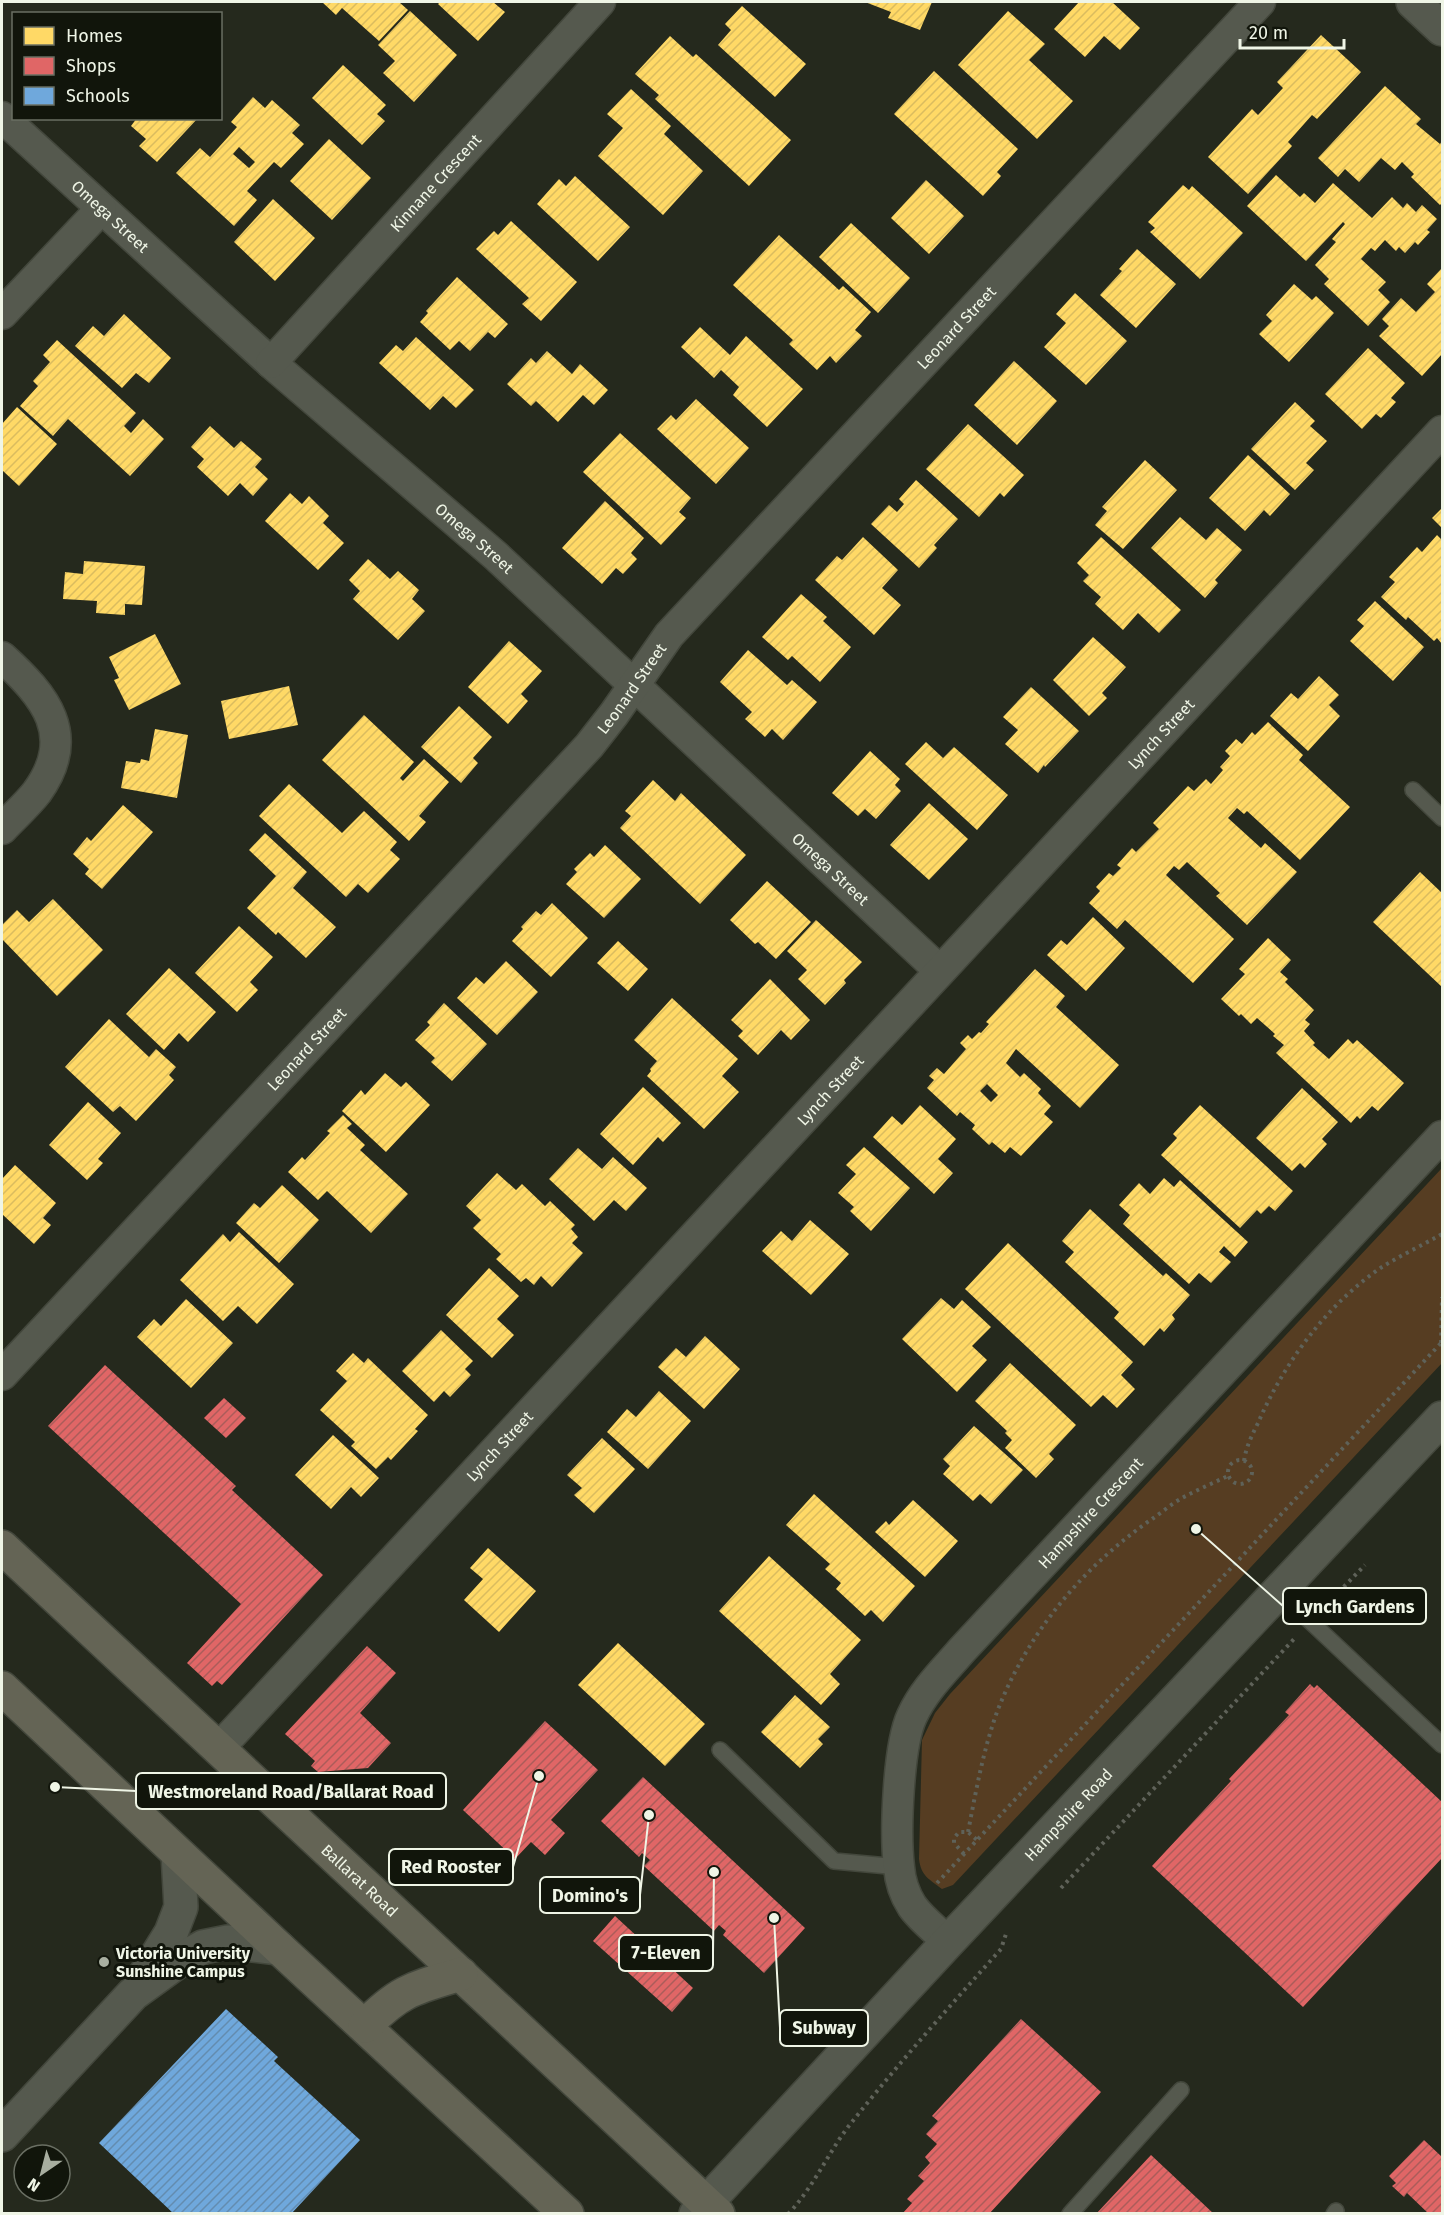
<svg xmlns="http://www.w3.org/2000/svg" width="1444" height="2215" viewBox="0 0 1444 2215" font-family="'Fira Sans',sans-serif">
<defs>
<pattern id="homes-hatch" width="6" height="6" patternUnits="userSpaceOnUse" patternTransform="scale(1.5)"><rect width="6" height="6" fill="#ffd966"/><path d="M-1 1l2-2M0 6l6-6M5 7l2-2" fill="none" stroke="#dabc5f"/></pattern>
<pattern id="shops-hatch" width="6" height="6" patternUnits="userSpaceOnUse" patternTransform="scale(1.5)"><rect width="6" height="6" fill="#e06666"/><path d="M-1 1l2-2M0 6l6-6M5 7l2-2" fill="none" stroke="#ab5c5a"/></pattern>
<pattern id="schools-hatch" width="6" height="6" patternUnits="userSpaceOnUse" patternTransform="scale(1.5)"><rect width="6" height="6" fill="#6fa8dc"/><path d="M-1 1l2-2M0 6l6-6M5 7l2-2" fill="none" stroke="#638caf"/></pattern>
</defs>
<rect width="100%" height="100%" fill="#25291d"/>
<path fill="#563d22" d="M1442,1168v195l-489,522 -11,4c-13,-10 -21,-13 -23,-30l3,-119 13,-27 15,-19z"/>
<path fill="url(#homes-hatch)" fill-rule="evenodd" d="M322,2h77l9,8 -29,31 -37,-33 -6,7z
M440,2h53l12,10 -27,29 -40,-37z
M865,2h67l-12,28 -32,-12 3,-6z
M1079,2h33l28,26 -20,22 -16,-14 -19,21 -31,-28z
M742,6l64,58 -31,33 -57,-52 13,-15 -6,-6z
M410,11l47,44 -43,47 -31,-29 12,-12 -17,-16z
M1008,11l37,33 -16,16 44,41 -36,38 -79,-74z
M1321,35l40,37 -44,47 -5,-4 -24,27 4,4 -44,48 -40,-37 44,-48 6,6 25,-27 -6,-6z
M670,36l23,21 3,-3 95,86 -42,46 -94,-87 4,-4 -24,-21z
M343,65l43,40 -9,9 8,7 -23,24 -50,-47z
M934,71l84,78 -21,23 4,4 -18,20 -89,-82z
M1385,86l36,33 -5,5 24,20 2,-3v62l-2,2 -29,-28 3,-3 -12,-12 -7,8 -14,-12 -22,24 -14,-13 -7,8 -20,-19z
M631,89l40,37 -7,8 39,37 -40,44 -65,-59 25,-28 -16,-14z
M253,97l12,11 7,-8 28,25 -8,8 12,11 -23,24 -7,-6 -27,29 10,9 -23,26 -58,-53 24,-25 10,9 27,-30 -6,-5zM239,147l16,15 -6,6 -16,-14z
M137,118h61l-41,44 -18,-16 7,-7 -15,-13z
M329,139l42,39 -39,42 -42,-39z
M1276,175l24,22 4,-4 11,10 18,-20 39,35 20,-21 11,11 4,-5 9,9 6,-7 15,14 -10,11 3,2 -12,13 -3,-3 -10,11 -6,-6 -3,4 -11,-11 -10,11 -4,-3 -10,11 25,23 -8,8 12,12 -22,24 -44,-42 5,-5 -14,-14 21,-23 -4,-3 13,-15 -2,-2 -37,39 -59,-55z
M575,176l55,51 -32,34 -61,-57 22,-25 7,7z
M926,180l38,36 -35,38 -38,-36z
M1183,185l6,5 3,-4 51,47 -43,46 -50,-47 5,-4 -7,-6z
M273,199l42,39 -40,43 -41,-39z
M511,221l66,61 -36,39 -19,-17 7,-6 -53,-49 18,-18 4,4z
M851,223l59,55 -32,35 -59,-56z
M779,235l60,55 4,-4 28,26 -16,18 7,6 -26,27 -6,-7 -13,14 -28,-26 4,-4 -60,-55z
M1137,249l39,35 -40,44 -36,-33 22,-24 -3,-2z
M1442,268v86l-20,22 -43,-40 10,-10 -7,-7 19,-21 15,14 19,-20 -8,-8z
M457,277l51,47 -13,14 -7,-6 -18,19 -11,-10 -9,9 -30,-28 8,-9 -2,-2z
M1294,284l18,16 4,-4 18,17 -45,49 -30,-28 13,-13 -6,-6z
M1075,293l52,48 -41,44 -42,-38 22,-24 -10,-9z
M124,314l47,44 -22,25 -13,-10 -14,15 -47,-42 18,-20 11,10z
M700,327l30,28 16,-19 57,53 -36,38 -34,-32 6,-8 -18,-17 -7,8 -33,-31z
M416,337l58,53 -18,18 -13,-12 -13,14 -51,-47 17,-18 7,6z
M57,340l79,73 -12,13 7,7 12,-14 21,20 -34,37 -62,-57 -15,17 -33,-30 18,-20 -5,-5 17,-19 -7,-7z
M1368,348l37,35 -14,15 5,4 -15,16 -5,-4 -14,15 -37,-35z
M547,351l25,23 8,-10 28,26 -14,15 -11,-10 -25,27 -22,-21 -5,5 -24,-22 24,-26 5,5z
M1014,361l43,40 -40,44 -43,-40z
M696,399l53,49 -33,36 -59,-55 14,-14 5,5z
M1295,402l20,19 -5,5 17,15 -21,22 8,7 -19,20 -44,-41z
M17,407l40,37 -38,42 -17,-16v-46z
M968,424l56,51 -20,22 -4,-4 -21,24 -53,-48z
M210,426l24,22 7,-7 21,18 -7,8 13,12 -15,17 -13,-13 -12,13 -31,-29 7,-8 -13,-12z
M620,433l71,65 -12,14 7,6 -25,27 -78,-73z
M1248,455l42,39 -20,22 -6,-6 -19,21 -36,-33z
M1145,460l32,30 -54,59 -28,-24 12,-14 -5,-4z
M916,480l42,39 -24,26 3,3 -18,20 -48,-44 18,-19 8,7 7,-8 -5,-5z
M290,493l12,11 7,-8 20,20 -6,7 21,20 -26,27 -53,-49z
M605,501l39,37 -13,15 6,6 -14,15 -7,-6 -14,16 -40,-36z
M1442,508v20l-10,-10z
M1180,517l26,23 11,-12 25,22 -27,30 3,3 -13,15 -54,-50z
M1437,535l5,5v104l-5,-6 -3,3 -26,-24 -2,3 -25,-23 14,-15 -6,-5 28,-30 5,5z
M863,537l35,33 -16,18 19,17 -27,30 -59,-55 22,-24 5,4z
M1101,537l80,73 -22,23 -21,-20 -15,17 -28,-26 6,-7 -18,-16 6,-6 -12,-12z
M368,559l22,20 8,-8 21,19 -7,9 13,12 -27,29 -45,-41 7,-8 -11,-11z
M84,561l61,5 -3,39 -17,-1v11l-29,-2 1,-12 -34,-2 2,-27 18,2z
M801,594l26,23 -4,4 28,26 -31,35 -28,-26 -4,4 -26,-23z
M1375,601l49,46 -31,34 -43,-40 14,-15 -7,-6z
M155,634l26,50 -52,26 -15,-30 5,-2 -10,-21z
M1093,637l33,30 -24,26 5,5 -18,18 -36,-36z
M509,641l33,30 -21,23 7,7 -20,23 -40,-37z
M748,650l39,35 5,-5 25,22 -34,38 -11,-11 -7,8 -20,-18 7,-7 -32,-30z
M1319,676l20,19 -10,10 11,11 -32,35 -38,-35 21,-23 7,6z
M289,686l9,39 -69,14 -8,-38z
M1031,687l48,44 -34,36 -1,-2 -6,8 -33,-29 13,-14 -15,-13z
M459,706l33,31 -19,21 5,5 -17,20 -40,-36z
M364,715l50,47 -14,16 3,3 21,-22 25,23 -30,34 7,6 -17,19 -87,-81z
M1268,722l35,33 -4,5 51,47 -50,53 -53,-49 -3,3 -7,-6 -9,10 33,30 4,-5 32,29 -50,53 -31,-29 4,-3 -33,-31 -8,8 -5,-4 -8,9 68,64 -41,44 -68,-63 -8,9 -28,-26 11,-12 -4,-4 13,-14 4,3 8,-8 -4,-3 15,-17 4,4 23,-23 -6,-6 35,-37 6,5 12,-12 5,5 12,-14 -3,-3 10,-11 -5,-5 11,-12 6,5 10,-12 3,3z
M155,729l33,6 -11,63 -56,-10 5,-27 14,2 1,-4 8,2z
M926,742l17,16 11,-11 54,48 -31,35 -72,-66z
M870,751l30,28 -5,6 6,6 -25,28 -11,-10 -7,7 -26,-23z
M653,780l22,21 6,-8 65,62 -46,49 -80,-76 11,-12 -6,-5z
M289,784l53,49 22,-22 33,31 -7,8 10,9 -32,34 -10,-9 -12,13 -87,-81z
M929,803l39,36 -39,41 -39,-35z
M123,805l30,27 -51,57 -17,-15 4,-5 -16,-15 14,-17 4,4z
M265,833l42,39 -14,16 43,39 -30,31 -28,-26 -2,3 -29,-27 29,-32 -27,-26z
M605,845l36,34 -37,39 -38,-34 11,-12 -3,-3 16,-16 4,4z
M1420,872l22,21v94l-69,-65z
M767,881l44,41 -35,37 -18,-17 -3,2 -25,-24z
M53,899l50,51 -46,46 -55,-57v-14l15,-15 12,12z
M552,903l36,35 -37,39 -39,-36 11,-12 -2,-2 15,-16 5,4z
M1093,917l32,31 -39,43 -39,-36 14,-15 6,5z
M816,920l46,42 -18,18 2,3 -21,22 -27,-26 9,-9 -20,-19z
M239,926l34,31 -23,25 8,8 -21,22 -42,-39z
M1268,938l23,22 -11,12 8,7 -3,3 29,28 -9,10 5,4 -6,7 11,12 -2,2 16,14 19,-20 5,5 4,-4 47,43 -26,28 -6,-5 -12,13 -3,-3 -6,7 -75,-70 8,-8 -11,-9 2,-2 -18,-16 -6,6 -10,-10 -2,2 -18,-17 24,-25 -6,-5z
M618,941l30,28 -20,22 -31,-28z
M506,961l32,31 -41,43 -40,-37 19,-21 8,7z
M169,968l47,44 -28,30 -9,-9 -15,17 -38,-36z
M1035,969l30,27 -9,11 63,58 -39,43 -64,-59 -10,14 14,14 4,-4 17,16 -3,4 13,13 -7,8 9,8 -32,34 -11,-9 -5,6 -13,-11 -3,3 -17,-16 3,-4 -15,-13 -3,4 -30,-28 7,-8 -5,-4 8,-8 7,6 22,-25 -6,-6 8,-8 4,4 7,-7 2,1 8,-9 -3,-2zM987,1084l11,11 -7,7 -11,-11z
M770,979l40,41 -19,20 -10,-10 -23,25 -20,-19 5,-5 -12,-11z
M672,998l66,61 -16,17 17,16 -35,37 -57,-53 4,-5 -1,-2 7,-8 -23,-21z
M444,1003l43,41 -35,37 -21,-19 4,-4 -20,-18 15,-15 -3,-3z
M109,1019l40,38 7,-8 20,18 -7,8 5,5 -38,41 -16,-15 -7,6 -48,-45z
M385,1073l16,14 5,-5 24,23 -44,47 -44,-41 19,-21 4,5z
M643,1087l38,36 -18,19 -5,-5 -25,28 -33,-31z
M1302,1088l36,34 -16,17 5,5 -22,24 -5,-5 -8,8 -36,-33z
M88,1102l33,31 -23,26 5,4 -16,17 -38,-35z
M920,1105l36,34 -18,20 15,14 -19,21 -61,-57 19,-21 10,9z
M1200,1105l93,86 -18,20 -6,-5 -8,8 -4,-4 -17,18 -79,-73 16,-17 -4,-4z
M343,1115l9,9 -5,4 18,17 -5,5 48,44 -37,39 -44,-42 -9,9 -30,-28 14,-15 3,3 25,-27 -3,-2z
M864,1147l46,41 -39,43 -21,-20 4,-4 -16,-14 18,-19 -10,-9z
M578,1148l24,21 11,-12 34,31 -21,23 -12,-11 -20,21 -45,-42z
M15,1165l41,38 -13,15 8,7 -17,19 -32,-30v-35z
M497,1173l19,17 6,-6 23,22 5,-5 25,24 -4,4 7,8 -6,6 11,10 -31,34 -11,-11 -7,9 -8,-7 -5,4 -25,-23 5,-5 -28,-26 8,-8 -15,-14z
M1164,1178l10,9 6,-7 68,62 -13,15 -11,-11 -5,6 12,10 -20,21 -12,-10 -10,11 -66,-60 7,-9 -11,-10 20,-22 11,11z
M282,1185l37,35 -40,43 -43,-40 18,-20 6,5z
M1090,1209l73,67 3,-3 24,22 -18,20 3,4 -11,13 -4,-4 -16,18 -30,-28 5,-6 -54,-50 9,-10 -12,-11z
M810,1220l39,34 -38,41 -49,-44 19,-20 11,10z
M239,1232l55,52 -37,40 -19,-18 -15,15 -43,-41 43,-46 7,8z
M1008,1243l125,119 -12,13 14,14 -18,19 -14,-13 -12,12 -126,-118z
M489,1268l30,28 -22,23 17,16 -22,23 -46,-43z
M941,1298l13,11 8,-9 29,27 -19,19 15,14 -30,32 -55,-53z
M186,1299l47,44 -42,45 -54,-51 17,-18 7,7z
M441,1330l32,31 -8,8 6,6 -21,22 -6,-6 -10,11 -32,-31z
M705,1336l35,33 -36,40 -46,-42 18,-19 10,9z
M353,1353l11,10 4,-5 60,57 -13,14 3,2 -27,29 -3,-3 -12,12 -25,-23 4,-4 -35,-32 27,-29 -11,-10z
M1010,1363l66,62 -27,29 5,5 -18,19 -31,-30 7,-8 -7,-7 2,-2 -32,-30z
M659,1391l32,30 -43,48 -41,-37 20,-23 9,8z
M974,1426l49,44 -32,34 -11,-10 -7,7 -30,-27 7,-8 -7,-7z
M333,1435l46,43 -18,19 -10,-10 -20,22 -36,-34z
M602,1438l33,31 -41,44 -20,-18 8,-7 -15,-13z
M814,1494l101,92 -32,36 -12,-12 -6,6 -29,-27 5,-6 -16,-14 5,-5 -44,-39z
M913,1500l45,41 -33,36 -50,-45 11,-11 3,4z
M488,1548l48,43 -37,41 -35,-32 19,-21 -13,-11z
M769,1556l92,84 -31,34 10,10 -19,21 -102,-94z
M618,1643l87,81 -40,42 -87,-81z
M795,1695l35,32 -12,12 5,5 -23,24 -39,-36z"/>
<path fill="url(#shops-hatch)" d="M105,1365l131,121 -4,4 91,85 -101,110 -5,-4 -5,5 -25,-23 54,-59 -193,-178z
M224,1398l22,20 -20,20 -22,-20z
M367,1646l29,27 -36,40 31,30 -23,25 -50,4 -7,-6 4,-5 -30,-27z
M1310,1684l4,4 3,-3 125,117v56l-139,149 -151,-141 79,-85 -2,-2 60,-64 -4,-3z
M545,1721l53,49 -47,50 14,13 -20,22 -14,-13 -16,17 -52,-49z
M643,1777l162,151 -41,45 -41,-38 3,-4 -7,-6 -5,6 -70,-65 6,-6 -8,-7 -3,4 -38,-36z
M615,1916l78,72 -21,24 -79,-71z
M1021,2019l80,73 -112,122h-87l10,-11 -5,-4 17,-18 -6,-5 12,-13 -5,-6 12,-13 -11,-10 12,-13 -6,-5z
M1424,2140l18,17v57h-13l-22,-21 -3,4 -12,-11 4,-3 -7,-7z
M1151,2155l63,59h-118z"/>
<path fill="url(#schools-hatch)" d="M226,2009l52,48 -4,4 86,79 -69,74h-117l-75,-71z"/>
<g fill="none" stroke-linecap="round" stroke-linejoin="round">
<g stroke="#43473c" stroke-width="18">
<path id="lane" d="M1413,790l29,28
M1279,1592l163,153
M720,1750l114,111 65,6
M1070,2214l111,-124
M1334,2214l2,-3"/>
</g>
<g stroke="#43473c" stroke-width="33">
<g id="street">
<path id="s1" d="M2,117l269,246 225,193 443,414"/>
<path d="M2,314l99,-105"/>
<path id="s2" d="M271,363l329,-361"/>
<path d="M2,657c43,39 76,78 35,135 -10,13 -24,25 -35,37"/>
<path id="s3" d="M2,1375l587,-629 25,-32 55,-79 591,-633"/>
<path id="s4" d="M219,1748l1223,-1317"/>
<path id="s5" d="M948,1942c-11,-11 -27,-23 -36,-36 -7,-11 -12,-26 -13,-39 -4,-34 -1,-121 13,-151 12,-26 32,-45 50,-66l480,-514"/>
</g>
</g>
<g stroke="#43473c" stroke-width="36">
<g id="secondary">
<path d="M1413,2l29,27"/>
<path d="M142,1980l29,-47 10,-26 -3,-53"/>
<path d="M2,2135l131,-141 47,-34 23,-13 25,-5 51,6"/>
<path id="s6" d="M696,2214l252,-272 494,-524"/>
</g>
</g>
<g stroke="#43473c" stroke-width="36">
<g id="highway">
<path id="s7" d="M2,1547l716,667"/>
<path d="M2,1688l277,260 288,266"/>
<path d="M365,2026c35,-36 49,-38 96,-52"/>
</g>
</g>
<path stroke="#5f6259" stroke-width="4" stroke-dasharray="3 4.5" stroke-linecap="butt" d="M1441,1343l1,-46
M1228 1472a12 12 0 1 1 24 0a12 12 0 1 1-24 0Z
M1244,1461c2,-14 8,-26 14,-38 26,-60 69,-119 124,-156 19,-12 41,-22 60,-33
M1328,1603l37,-38
M968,1832c8,-41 15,-81 29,-120 30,-78 84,-143 152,-191 11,-7 22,-17 33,-23 15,-8 31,-15 46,-22
M964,1854l-10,-11v-5l5,-6h9l9,8
M937,1883l505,-541
M1061,1888l233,-249
M788,2214c25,-26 39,-59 60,-87 49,-62 101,-120 153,-178l6,-18"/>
<use href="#lane" stroke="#55594e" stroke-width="15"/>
<use href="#street" stroke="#55594e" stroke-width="30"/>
<use href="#secondary" stroke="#55594e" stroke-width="33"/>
<use href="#highway" stroke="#646455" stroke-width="33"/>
</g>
<circle fill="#a8aea0" stroke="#11150b" stroke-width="2" cx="104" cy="1962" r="6"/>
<g text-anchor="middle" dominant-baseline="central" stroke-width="6" stroke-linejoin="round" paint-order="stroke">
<g font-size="16" fill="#eff5e6" stroke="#11150b">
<text stroke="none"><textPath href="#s2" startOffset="244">Kinnane Crescent</textPath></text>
<text stroke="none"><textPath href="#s1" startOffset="147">Omega Street</textPath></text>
<text stroke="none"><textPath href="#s3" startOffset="1418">Leonard Street</textPath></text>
<text stroke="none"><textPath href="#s1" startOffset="633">Omega Street</textPath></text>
<text stroke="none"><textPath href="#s3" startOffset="932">Leonard Street</textPath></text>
<text stroke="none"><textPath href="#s4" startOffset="1384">Lynch Street</textPath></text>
<text stroke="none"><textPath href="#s1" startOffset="1119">Omega Street</textPath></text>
<text stroke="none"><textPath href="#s3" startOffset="446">Leonard Street</textPath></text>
<text stroke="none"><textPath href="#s4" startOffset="898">Lynch Street</textPath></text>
<text stroke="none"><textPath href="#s4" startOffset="412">Lynch Street</textPath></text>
<text stroke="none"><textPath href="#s5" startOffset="516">Hampshire Crescent</textPath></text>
<text stroke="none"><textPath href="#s6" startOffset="546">Hampshire Road</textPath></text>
<text stroke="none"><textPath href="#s7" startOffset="489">Ballarat Road</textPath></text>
</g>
<g font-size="16" font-weight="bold" fill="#eff5e6" stroke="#11150b" text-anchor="start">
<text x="116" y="1953">Victoria University<tspan x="116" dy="18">Sunshine Campus</tspan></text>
</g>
</g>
<path fill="none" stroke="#eff5e6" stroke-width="2" d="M1196 1529L1283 1606M55 1787L136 1791M539 1776L513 1867M649 1815L640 1895M714 1872L713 1953M774 1918L780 2028"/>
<g fill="#eff5e6" stroke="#11150b" stroke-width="2">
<circle cx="1196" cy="1529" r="6"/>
<circle cx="55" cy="1787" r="6"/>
<circle cx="539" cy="1776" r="6"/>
<circle cx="649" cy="1815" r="6"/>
<circle cx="714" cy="1872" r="6"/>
<circle cx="774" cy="1918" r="6"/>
</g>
<g fill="#11150b" stroke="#eff5e6" stroke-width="2">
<rect x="1283" y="1588" width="143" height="36" rx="6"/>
<rect x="136" y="1773" width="310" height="36" rx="6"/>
<rect x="389" y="1849" width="124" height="36" rx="6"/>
<rect x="540" y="1877" width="100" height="36" rx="6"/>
<rect x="619" y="1935" width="94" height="36" rx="6"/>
<rect x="780" y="2010" width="88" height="36" rx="6"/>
</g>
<g font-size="18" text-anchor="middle" font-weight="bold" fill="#eff5e6">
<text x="1355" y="1613">Lynch Gardens</text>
<text x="291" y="1798">Westmoreland Road/Ballarat Road</text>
<text x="451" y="1873">Red Rooster</text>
<text x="590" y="1902">Domino's</text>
<text x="666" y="1959">7-Eleven</text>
<text x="824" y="2034">Subway</text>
</g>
<rect width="1444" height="2215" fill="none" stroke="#eff5e6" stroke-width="6"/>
<rect x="12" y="12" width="210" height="108" fill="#11150b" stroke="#6a6f63" stroke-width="1.5"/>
<rect x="24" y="27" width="30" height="18" fill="#ffd966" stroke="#6a6f63" stroke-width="1.5"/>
<text x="66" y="42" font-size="18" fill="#eff5e6">Homes</text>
<rect x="24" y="57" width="30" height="18" fill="#e06666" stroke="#6a6f63" stroke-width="1.5"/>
<text x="66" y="72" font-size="18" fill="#eff5e6">Shops</text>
<rect x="24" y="87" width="30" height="18" fill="#6fa8dc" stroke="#6a6f63" stroke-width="1.5"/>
<text x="66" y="102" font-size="18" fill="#eff5e6">Schools</text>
<g transform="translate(42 2173) rotate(215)"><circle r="28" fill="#11150b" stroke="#6a6f63" stroke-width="1.5"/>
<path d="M0-4.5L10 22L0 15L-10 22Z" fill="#a8aea0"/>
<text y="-9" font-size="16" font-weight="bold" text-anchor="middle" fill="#eff5e6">N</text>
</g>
<path d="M1240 39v9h104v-9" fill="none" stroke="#eff5e6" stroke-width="3"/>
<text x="1249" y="39" font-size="18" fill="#eff5e6" stroke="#11150b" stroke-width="4.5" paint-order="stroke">20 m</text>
</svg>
